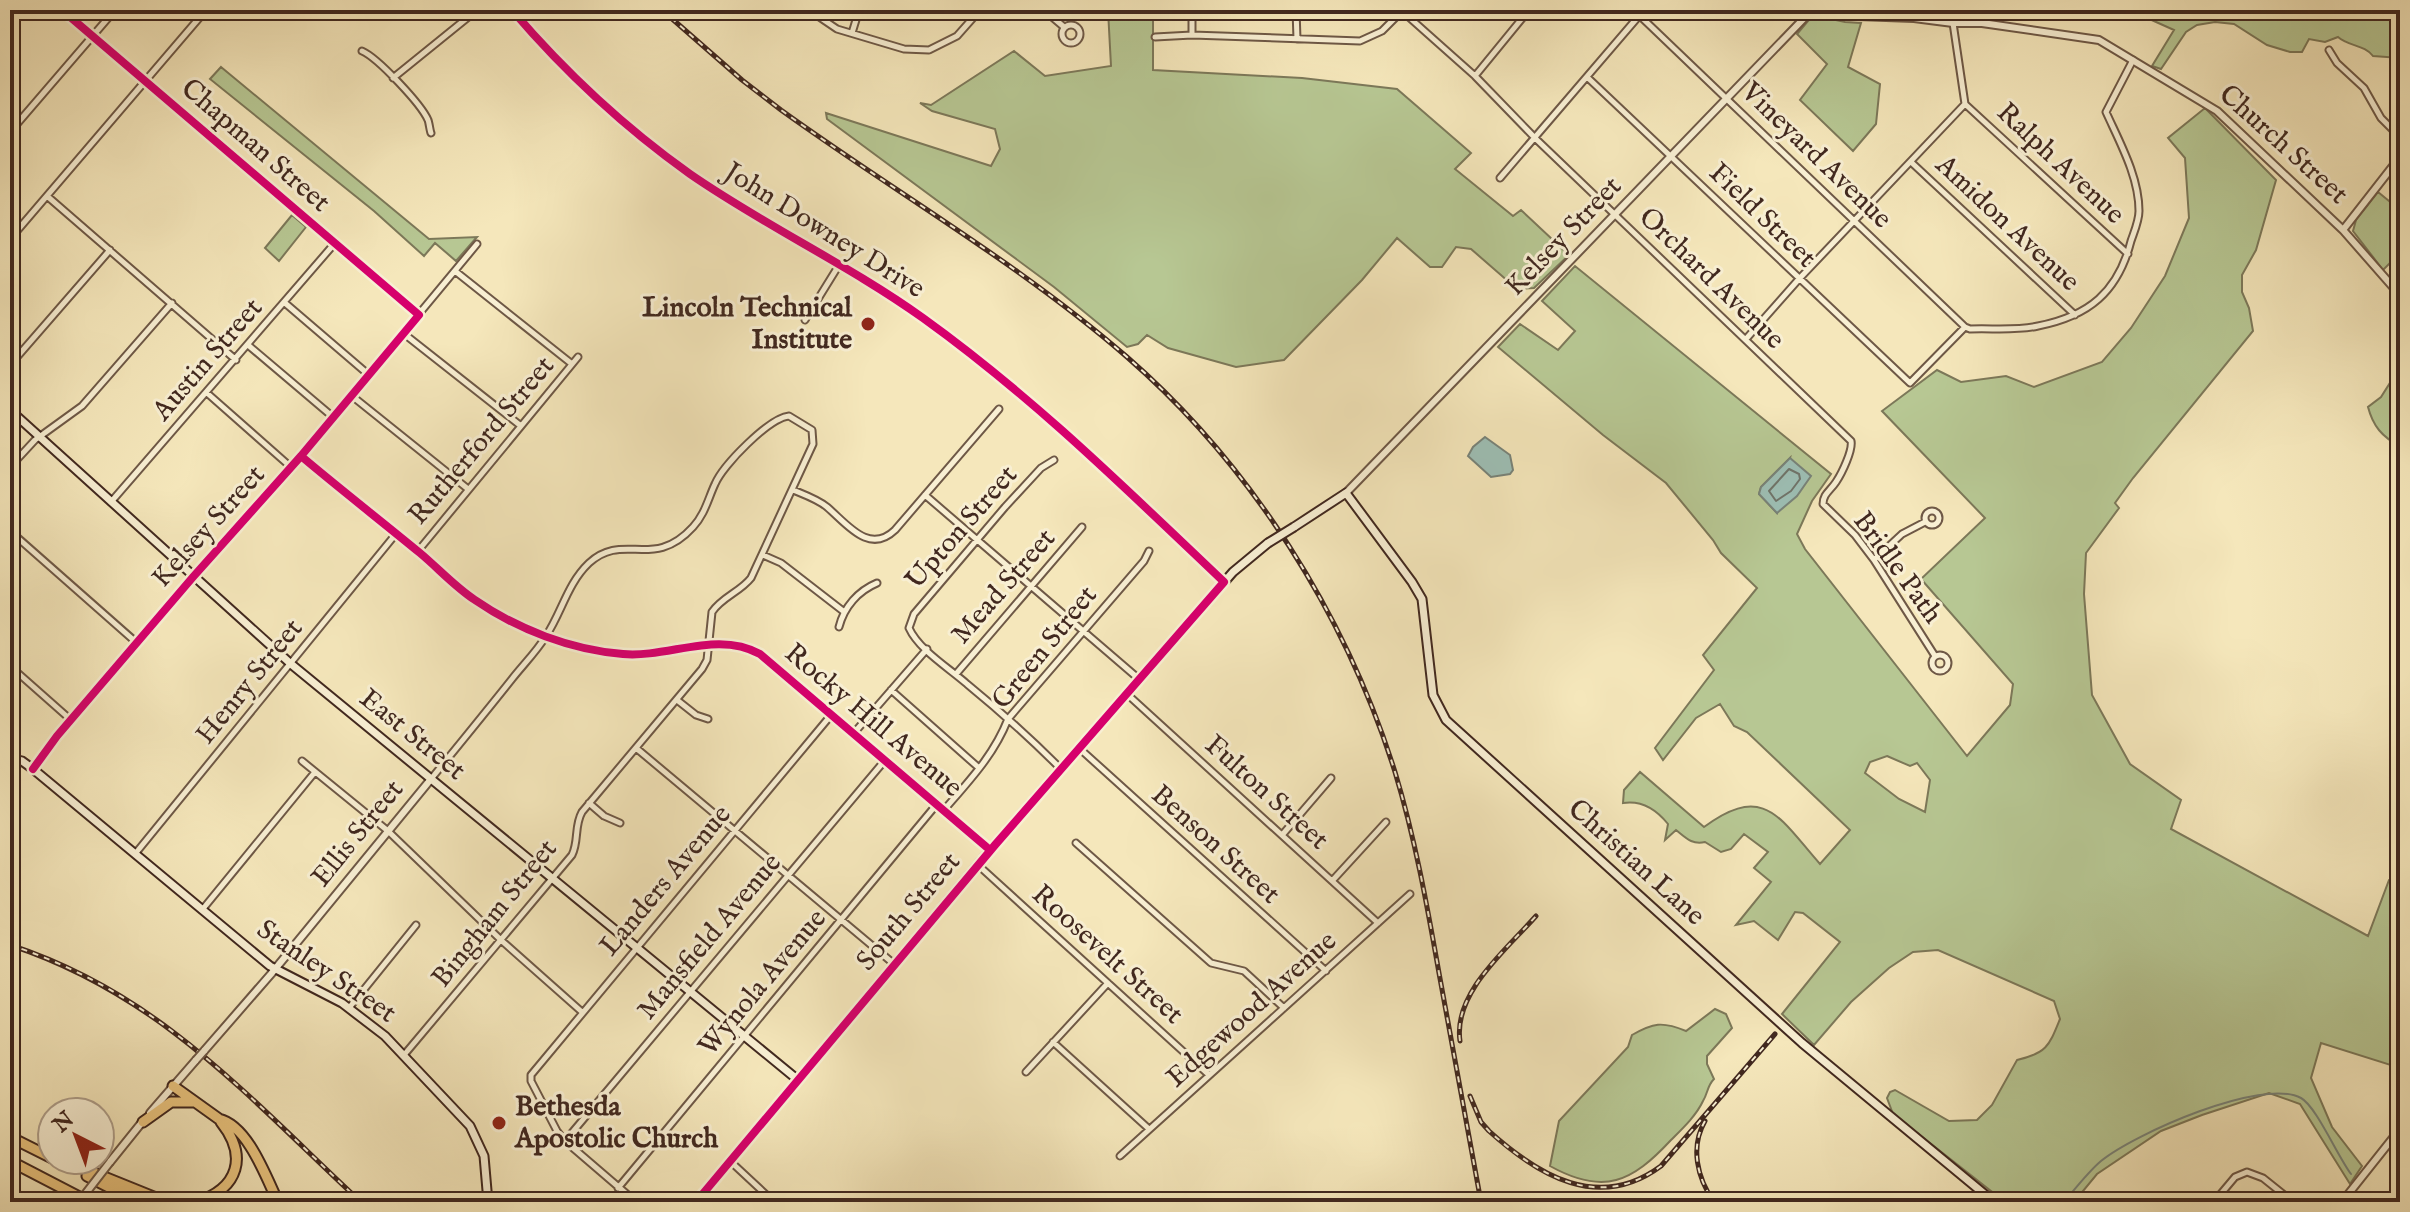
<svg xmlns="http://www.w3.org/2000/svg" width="2410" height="1212" viewBox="0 0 2410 1212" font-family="'IM FELL English',serif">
<rect width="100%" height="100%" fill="#f5e7bb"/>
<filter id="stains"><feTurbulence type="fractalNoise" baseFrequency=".0025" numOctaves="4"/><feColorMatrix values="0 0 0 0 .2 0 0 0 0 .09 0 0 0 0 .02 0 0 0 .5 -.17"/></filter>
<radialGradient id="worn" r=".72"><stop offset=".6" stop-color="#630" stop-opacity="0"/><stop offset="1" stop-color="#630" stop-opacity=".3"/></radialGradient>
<path fill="#b7c793" stroke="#7c7859" stroke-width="2" fill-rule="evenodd" d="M1108,10h45v60l149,8 95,11 74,64 -16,16 58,47 8,-6 48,45 -35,33 -17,1 -46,-40 -15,-2 -14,20h-12l-33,-29 -35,42 -78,80 -48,7 -68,-19 -21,-13 -9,9 -11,3 -73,-60 -227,-168 -1,-6 165,53 9,-17 -5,-20 -63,-18 -12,-8 11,2 83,-54 31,25 66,-10z
M2145,10h249l6,5v43l-27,-2c-8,-11 -25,-10 -35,-19l-13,5 -16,-3 -7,13h-12l-23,-7 -33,-21 -19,-2 -18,3 -11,7 -25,37 -9,-3 22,-36 -29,-13z
M1813,15l32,7 16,1 -13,44 32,17 -4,40 -23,27 -53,-51 27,-36 -30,-30z
M221,67l208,172 48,-2 -21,24 -21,-18 -11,13 -50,-45 -164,-132z
M2205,108l71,72 -20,70 -14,25v17l7,16 4,23 -120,147 -18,25 4,5 -33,45 -2,41 8,101 38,69 51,36 -10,29 197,107 21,-56 11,-3v191l-79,-25 -10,35 21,49 30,39 -12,18 -50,-80 -31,-11 -67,22 -41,16 -64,43 -23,28h-69l-112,-88 -6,-16 3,-6 5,-2 54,31 28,-1 15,-15 25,-45c30,-7 32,-14 43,-41l-6,-18 -116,-51 -25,2 -24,16 -38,34 -37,43 -32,-31 58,-72 -37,-29 -8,-1 -17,28 -24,-19 -18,4 35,-43 -17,-14 14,-16 -24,-18 -13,15 -10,3 -16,-10c-13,3 -19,-4 -29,-12l-11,10 3,-16c-12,-15 -26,-24 -45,-21l1,-13 16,-18 64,55c61,-45 76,-8 116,37l30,-34 -103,-98 -13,-6 -14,-22 -24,14 -33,42 -8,-12 59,-78 -11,-15 54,-67 -36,-35 -8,-13 -47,-57 -63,-48 -105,-88 22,-23 38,26 17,-19 -33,-30 33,-35 256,208 -19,27 -15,33 8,15 162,207 43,-51 3,-21 -92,-105 64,-61 -103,-107 55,-41 24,12 45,-6 28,11 68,-25 29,-34 34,-52 24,-58 -4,-60 -17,-20zM1790,458l-13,55 -18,-19 2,-7zM1887,756l23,10 7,-3 13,17 -5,32 -26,-13 -34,-26 5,-11z
M2378,192l22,18v43l-17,17 -30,-39 3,-11z
M292,215l14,12 -27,34 -14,-13z
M2400,367v79c-18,-9 -27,-20 -32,-39l13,-10z
M1715,1009l11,5 6,14 -25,28v8l7,15c-7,7 -6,14 -11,22 -7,15 -21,28 -32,39 -39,42 -67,56 -121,26l9,-45 69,-74 4,-12c21,-12 30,-14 54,-4z"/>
<path fill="#9dbfb5" stroke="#788379" stroke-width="2" d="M1485,437l25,18 3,15 -3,4 -19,3 -23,-21 5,-9z
M1790,458l21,18 -14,20 -20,17 -18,-19 2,-7z"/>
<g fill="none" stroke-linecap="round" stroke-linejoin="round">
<path stroke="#6f746a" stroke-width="2" d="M1789,469l10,5 1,5 -9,12 -15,10 -7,-10z"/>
<path stroke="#788379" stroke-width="2" d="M2359,1194l1,8
M2064,1202c11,-13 24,-30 37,-41 33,-27 161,-84 200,-63 15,8 37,59 50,76"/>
<g stroke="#6e5846" stroke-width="9">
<path id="minor" d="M62,10l357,305
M809,10l28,19 67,20 25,1 28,-14 23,-26
M1044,10l20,17
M1296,10l1,29
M1402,11l73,65 61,63 315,302c2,9 -9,32 -15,41 -6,9 -13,12 -13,22l32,31 19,25 61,96
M1639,15l326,312
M1982,23l6,-13
M1062 34a9 9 0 1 1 18 0a9 9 0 1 1-18 0Z
M852,33l7,-23
M1192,35v-25
M1155,37l37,-2 168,6 22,-10 20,-20
M2329,50l8,13 27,25 17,30 19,19
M362,51c16,7 59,53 66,69 1,2 2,11 3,13
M1475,76l54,-66
M1587,77l323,306 55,-56 5,2c22,-1 46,2 68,-3 51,-10 80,-34 93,-85 3,-9 8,-20 8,-30 0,-34 -19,-68 -33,-99l27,-52
M393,78l84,-68
M1965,104l163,150
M10,132l105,-122
M1911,162l164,153
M1500,178l144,-168
M47,196l189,164
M10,239l196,-229
M455,271l117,93
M285,303l84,72
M805,320l34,-55
M403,333l118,93
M1746,339l53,-60 166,-175 -12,-81
M248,345l85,72
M10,365l100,-115
M207,393l85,75
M352,396l116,93
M301,456c39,33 79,64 119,97 18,15 35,34 55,47 42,29 96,50 148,54 46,4 94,-24 137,0l230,196
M1054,460l-13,8 -36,39 -91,107 -5,14c10,22 40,40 58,56 33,27 64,55 94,85
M10,467l25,-27 47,-34 90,-103
M793,490c12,5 24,9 34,17 20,17 42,48 68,23l104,-121
M925,495l214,184
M111,502l224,-259
M1925 518a7 7 0 1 1 14 0a7 7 0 1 1-14 0Z
M10,531l127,112
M418,551l160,-194
M763,555l18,8 62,48
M1874,560l28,-26 23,-12
M839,627c5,-20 19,-36 38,-44
M1932 663a8 8 0 1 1 16 0a8 8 0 1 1-16 0Z
M10,666l61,54
M956,674l126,-147
M891,690l88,78
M1127,694l251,229
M677,700l19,15 12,4
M854,733l73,-84
M636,748l258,216
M1079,748l247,223
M302,761l86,70 114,110 80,71
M33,769l24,-33 136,-159 108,-121 176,-212
M589,803l15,13 16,7
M944,810c25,-29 50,-55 64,-91l136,-158 5,-10
M1283,834l48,-56
M1076,843l135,120 33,8 40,37
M135,854l260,-319
M978,865l231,210
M1332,881l54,-59
M202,910l113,-138
M349,1008l67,-83
M1053,1042l96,87
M404,1055l168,-200c7,-14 2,-29 10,-43l120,-143 5,-9 5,-48c10,-15 28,-20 39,-34l62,-134 -1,-14 -23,-14c-20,2 -66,49 -74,68 -7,15 -10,30 -22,43 -40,44 -69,4 -104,36 -22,21 -27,49 -43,73 -9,15 -23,29 -34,43 -27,34 -54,67 -81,100
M1026,1072l82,-89
M565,1141l321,-382
M1120,1156l290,-262
M730,1161l44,41
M618,1188l319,-384
M636,1202l-71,-61 -8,-10 -26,-50v-6l301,-361
M2214,1202l21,-25 12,-5 16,6 30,24"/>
</g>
<g stroke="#6e5846" stroke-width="10">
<path id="tertiary" d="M512,10c53,62 112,117 178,164 75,52 159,91 233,144 110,79 203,171 301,264
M1825,10l33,6 56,2 39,5h29l117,17 118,71 126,119 57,65
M2343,230l57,-73
M1346,493l466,-483
M204,1051l67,-77 160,-195
M150,1113l46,-53
M110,1162l33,-41
M2342,1202l58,-73"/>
</g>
<g stroke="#41281f" stroke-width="11">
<path id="secondary" d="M10,410l281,254 507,416
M1294,527l52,-34 66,89 10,17 11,96 13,25 356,323 192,159
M10,758l12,3 11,8 237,197 72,37 43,33 85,90 14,30 4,46
M696,1202l294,-352 149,-171 94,-107 35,-29"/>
</g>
<g stroke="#41281f" stroke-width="13">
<path id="motorway" d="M173,1086l46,33c29,7 47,58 59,83
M143,1122l28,-20h21
M10,1137l42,21
M62,1160l104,42
M10,1161l79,41
M87,1176l51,26
M197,1202c42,-14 51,-46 24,-80"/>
</g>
<use href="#minor" stroke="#f8efd3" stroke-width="5"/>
<use href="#tertiary" stroke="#f8efd3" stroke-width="6"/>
<use href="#secondary" stroke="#f8efd3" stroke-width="7"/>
<use href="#motorway" stroke="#eac47e" stroke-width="9"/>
<g stroke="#41281f" stroke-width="5">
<path id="rail" d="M662,10l80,70 39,30c115,83 239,154 346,247 124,108 219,258 268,415 20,66 32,133 44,201 14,76 28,153 42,229
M10,945c150,49 239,153 351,257
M1460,1041c-7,-48 46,-91 76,-125
M1470,1096l11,26 8,9c50,45 110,81 172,35l114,-132
M1705,1121c-15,26 -8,57 9,81"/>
</g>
<use href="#rail" stroke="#f8efd3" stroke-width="2" stroke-dasharray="6" stroke-linecap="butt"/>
<g stroke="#6e5846" stroke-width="10" stroke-linecap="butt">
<path id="tertiary-bridge" d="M196,1060l8,-9
M79,1202l31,-40"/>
</g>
<g stroke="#41281f" stroke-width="11" stroke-linecap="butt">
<path id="secondary-bridge" d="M1268,543l26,-16"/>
</g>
<use href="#tertiary-bridge" stroke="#f8efd3" stroke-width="6"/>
<use href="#secondary-bridge" stroke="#f8efd3" stroke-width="7"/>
<g stroke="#f8efd3" stroke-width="13">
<path id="cycleway" d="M512,10c53,62 112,117 178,164 75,52 159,91 233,144 110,79 203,171 301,264l-229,263 -299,357
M301,456c39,33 79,64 119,97 18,15 35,34 55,47 42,29 96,50 148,54 46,4 94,-24 137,0l230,196
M33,769l24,-33 136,-159 108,-121 118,-141 -357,-305"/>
</g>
<use href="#cycleway" stroke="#d6006c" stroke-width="8"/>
</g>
<g fill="#8f2418" stroke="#f8efd3" stroke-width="3">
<circle cx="868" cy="324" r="8"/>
<circle cx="499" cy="1123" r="8"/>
</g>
<g text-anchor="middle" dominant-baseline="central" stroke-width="6" stroke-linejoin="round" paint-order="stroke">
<g font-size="28" fill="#41281f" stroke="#f8efd3">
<text transform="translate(2283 145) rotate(42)">Church Street</text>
<text transform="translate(255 146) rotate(41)">Chapman Street</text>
<text transform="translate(1816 156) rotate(44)">Vineyard Avenue</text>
<text transform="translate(2060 164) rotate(43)">Ralph Avenue</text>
<text transform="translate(1762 216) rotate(44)">Field Street</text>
<text transform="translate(2007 224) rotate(43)">Amidon Avenue</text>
<text transform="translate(824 231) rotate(32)">John Downey Drive</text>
<text transform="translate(1564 237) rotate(-46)">Kelsey Street</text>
<text transform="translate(1711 279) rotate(44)">Orchard Avenue</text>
<text transform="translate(208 360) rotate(-49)">Austin Street</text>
<text transform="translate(482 441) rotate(-50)">Rutherford Street</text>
<text transform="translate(209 527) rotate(-48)">Kelsey Street</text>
<text transform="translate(962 528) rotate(-49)">Upton Street</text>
<text transform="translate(1897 568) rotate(54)">Bridle Path</text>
<text transform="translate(1004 587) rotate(-49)">Mead Street</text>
<text transform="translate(1045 648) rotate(-51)">Green Street</text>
<text transform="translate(250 682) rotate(-51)">Henry Street</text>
<text transform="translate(873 721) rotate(40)">Rocky Hill Avenue</text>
<text transform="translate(412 735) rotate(39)">East Street</text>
<text transform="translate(1266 793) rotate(42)">Fulton Street</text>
<text transform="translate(358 834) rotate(-51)">Ellis Street</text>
<text transform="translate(1215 845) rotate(42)">Benson Street</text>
<text transform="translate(1636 863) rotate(42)">Christian Lane</text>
<text transform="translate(666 881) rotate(-50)">Landers Avenue</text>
<text transform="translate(909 912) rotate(-50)">South Street</text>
<text transform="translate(495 914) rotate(-51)">Bingham Street</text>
<text transform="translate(710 937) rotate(-50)">Mansfield Avenue</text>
<text transform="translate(1107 955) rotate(42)">Roosevelt Street</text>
<text transform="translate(326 972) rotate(34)">Stanley Street</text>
<text transform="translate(763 983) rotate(-50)">Wynola Avenue</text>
<text transform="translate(1252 1010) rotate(-42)">Edgewood Avenue</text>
</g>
<g font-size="28" font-weight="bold" fill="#41281f" stroke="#f8efd3" text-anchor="end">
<text x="852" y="308">Lincoln Technical<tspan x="852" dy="32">Institute</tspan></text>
<text x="515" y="1107" text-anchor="start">Bethesda<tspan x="515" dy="32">Apostolic Church</tspan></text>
</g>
</g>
<rect width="2410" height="1212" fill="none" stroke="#f5e7bb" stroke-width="40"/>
<rect x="12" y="12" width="2386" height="1188" fill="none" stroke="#41281f" stroke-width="4"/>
<rect x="20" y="20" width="2370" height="1172" fill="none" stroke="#41281f" stroke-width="2"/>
<g transform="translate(76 1136) rotate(318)"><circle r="38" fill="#f8efd3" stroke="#af9f8b" stroke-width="2"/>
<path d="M0-6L14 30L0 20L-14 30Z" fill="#8f2418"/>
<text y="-12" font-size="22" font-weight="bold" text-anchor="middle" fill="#41281f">N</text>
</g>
<rect width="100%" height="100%" filter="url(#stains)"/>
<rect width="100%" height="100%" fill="url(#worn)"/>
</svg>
